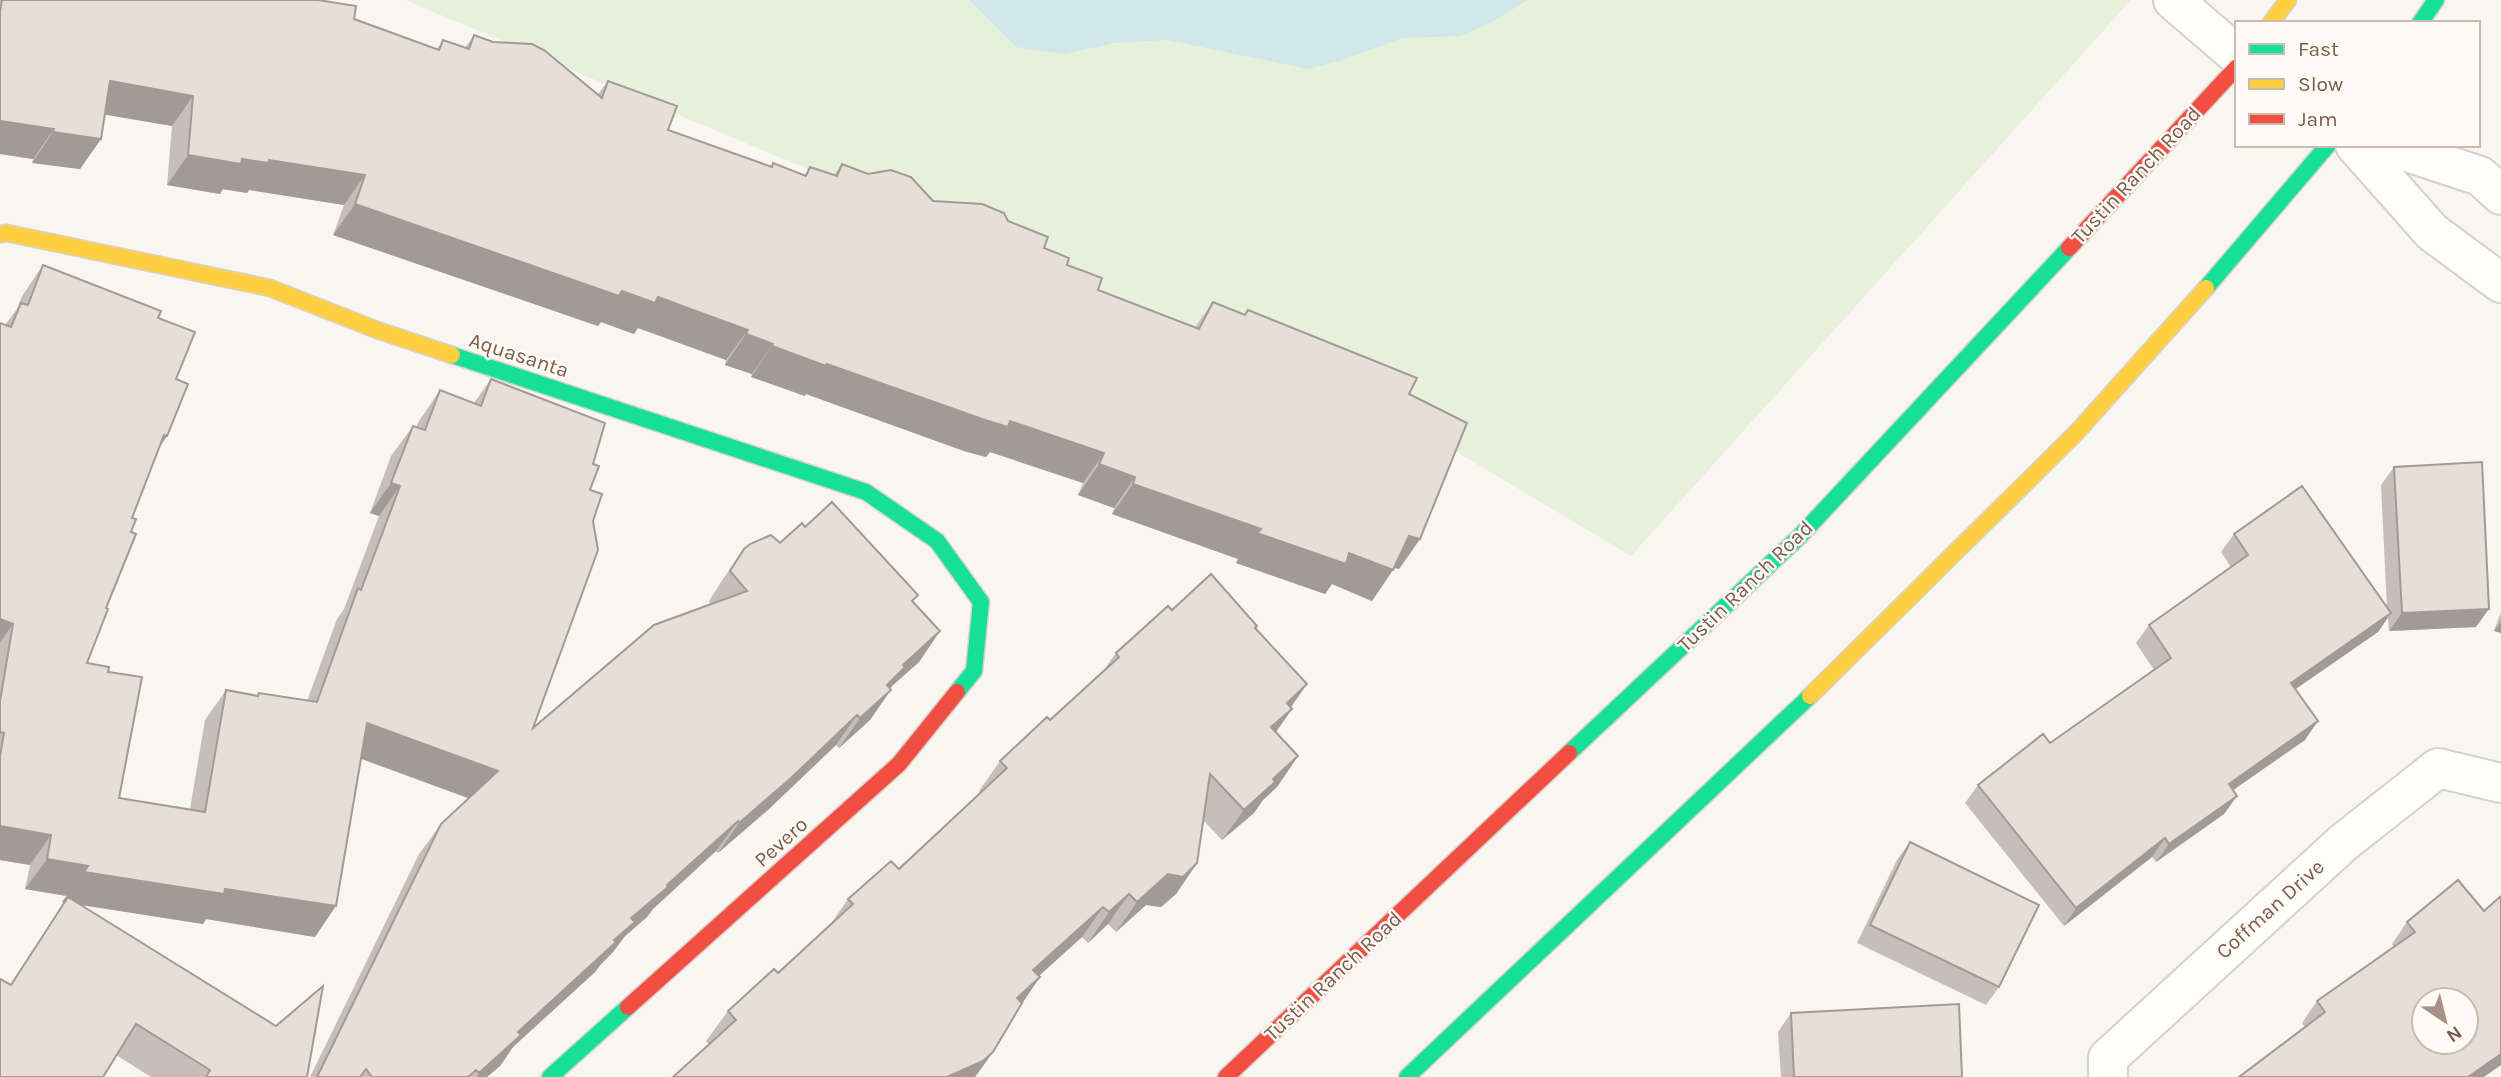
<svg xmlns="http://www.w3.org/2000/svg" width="2501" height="1077" viewBox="0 0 2501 1077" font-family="Karla,sans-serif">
<rect width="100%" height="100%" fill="#f9f5f0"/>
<path fill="#e7f0db" d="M405,0h1726l-500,556 -233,-139z"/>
<path fill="#d0e8ea" d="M969,0h559l-36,22 -32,14 -58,2 -59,22 -35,9 -141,-29 -52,3 -52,11 -47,-7z"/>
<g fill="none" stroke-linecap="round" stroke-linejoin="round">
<g stroke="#d7d1cb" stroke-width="42">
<path id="street" d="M2173,0l64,55
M2355,145l77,87 69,51
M2386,145l94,31 21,19
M2108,1077v-19l236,-216 94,-74 63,15"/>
</g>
<g stroke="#d9d2cb" stroke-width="19">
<path id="fast" d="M2420,23l16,-23
M2206,288l122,-143
M452,355l414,137 71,49 44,61 -7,69 -17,21
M1569,753l230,-216 270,-289
M550,1077l78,-70
M1407,1077l403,-381"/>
</g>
<g stroke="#d9d2cb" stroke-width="19">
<path id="slow" d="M2271,23l17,-23
M0,234l7,-1 263,55 107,42 75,25
M1810,696l266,-263 130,-145"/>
</g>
<g stroke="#d9d2cb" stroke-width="19">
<path id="jam" d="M2069,248l168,-181
M628,1007l271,-243 58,-72
M1226,1077l343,-324"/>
</g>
<use href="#street" stroke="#fefefd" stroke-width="38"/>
<use href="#fast" stroke="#16e098" stroke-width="16"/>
<use href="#slow" stroke="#ffcf43" stroke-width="16"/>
<use href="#jam" stroke="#f24e42" stroke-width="16"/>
</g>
<path fill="#c6bfb9" d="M0,0h318l36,19 83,30 6,-9 22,8 9,-13 124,59 10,-13 60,49 103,36 2,-3 32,12 5,-8 24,8 8,-11 91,37 75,20 59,44 31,25 97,37 18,-25 32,13 3,-5 161,84 11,145 -21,30 -5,-1 -22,33 -40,-17 -7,10 -89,-31 2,-4 -126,-45 2,-6 -36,-13 5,-12 -93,-31 -4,5 -22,-6 -158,-57 -1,2 -54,-19 1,-3 -27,-9 1,-5 -88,-32 -4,6 -33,-12 -3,4 -265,-91 11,-30 -95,-15 -2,3 -24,-4 -3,5 -53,-9 5,-59 -67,-12 -4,25 -21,30 -48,-6 1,-4 -33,-5z
M43,265l115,53 18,61 -9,57 -8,12 -27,70 -26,90 -19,55 21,9 11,126 71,11 15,-89 21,-30 31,5 2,-2 48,8 30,-82 7,-10 35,-93 -9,-3 21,-57 22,-30 3,1 3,-6 21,-31 34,13 17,-24 102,85 -3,26 3,31 -60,207 178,-124 -2,-3 14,-22 21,-30 36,-6 25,-16 109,75 26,29 -21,31 -27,24 -22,34 -31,28 -3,-3 -67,64 -51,44 -2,-2 -63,58 -6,8 -22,19 -12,16 -12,12 -6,8 -82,75 -13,19 -13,11h-177l109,-223 22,-30 27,-26 -107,-39 -46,178 -109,-18 -3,5 -121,-19 225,172h-156l-35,-22 -106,-70 54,-82 -2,-1 5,-6 -42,-7 5,-24 -30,-5v-536l5,1 12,-16 5,-13z
M2394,467l82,160 -87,4 -1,-13 -10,14 -82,57 9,51 -72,50 4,6 -13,18 -68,48 -4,-5 -88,69 -99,-123 13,-18 72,-42 104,-73 -18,-27 13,-18 82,-58 -10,-15 13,-18 153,74 -6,-123z
M1172,610l84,18 36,81 -16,23 22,24 -21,31 -14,13 -9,13 -32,27 -19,-20 -6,43 -21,31 -15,13 -15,-2 -30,27 -8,-8 -20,19 -6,-6 -43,39 -46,76 -18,25h-302l36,-33 -3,-3 22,-30 50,-38 52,-48 18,-26 51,-30 82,-76 -2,-2 21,-30 50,-41 53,-49 13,-18z
M2501,612v21l-7,-2z
M1910,842l89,145 -13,18 -129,-62 40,-83z
M2458,880l26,197 -179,-50 -3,-4 15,-22 77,-54 -2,-3 15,-22z
M1791,1013l171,64h-181l-3,-45z"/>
<path fill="#a19b96" d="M110,81l83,15 -21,30 -83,-14z
M0,121l54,8 -21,30 -33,-5z
M53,132l48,7 -21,30 -48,-6z
M188,155l81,5 96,15 -21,30 -95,-15 -2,3 -24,-4 -3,5 -53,-9z
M355,204l267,87 36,6 90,33 -22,30 -88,-32 -4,6 -33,-12 -3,4 -265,-91z
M746,334l27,10 -21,30 -27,-9z
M772,346l238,75 94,32 -21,30 -93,-31 -4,5 -22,-6 -158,-57 -1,2 -54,-19z
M164,435l3,1 -21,30z
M1099,464l36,13 -21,31 -36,-13z
M391,483l9,3 -21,30 -9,-3z
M1133,484l216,69 44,17 -21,31 -40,-17 -7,10 -89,-31 2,-4 -126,-45z
M1409,536l11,3 -21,30 -11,-3z
M2489,609l-13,18 -87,4 13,-18z
M2391,613l-13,19 -100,69 13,-18z
M0,619l13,5 -13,18z
M2501,621v12l-7,-2z
M940,631l-21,31 -27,24 -5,8 4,-4 -21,30 -31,28 21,-30 43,-53z
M1307,684l-20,29 5,-4 -21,30 -21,18 37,-54z
M857,715l-21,30 -67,64 -51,44 21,-30z
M2318,721l-13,19 -89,62 13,-18z
M367,723l131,48 -22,30 -130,-48z
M1298,756l-21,31 -14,13 -9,13 -32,27 22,-30 29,-31z
M2237,796l-13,18 -68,48 13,-18z
M738,821l-22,30 -63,58 -6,8 -22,19 -12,16 -12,12 -6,8 -82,75 -13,19 -13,11h-11l42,-45 113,-114z
M0,826l51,9 -21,30 -30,-5z
M2165,838l-13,19 -88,69 12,-18z
M47,859l41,7 -21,30 -42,-7z
M1197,863l-21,31 -15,13 -15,-2 -30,27 21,-30 31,-28z
M84,872l141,17 111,17 -21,31 -109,-18 -3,5 -141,-22z
M1129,894l-21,30 -20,19 21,-31z
M1103,907l-21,30 -70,63 21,-30z
M1040,977l-21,31 -2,-10z
M993,1052l-18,25h-28z
M2501,1054v11l-17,12h-16z"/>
<path fill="#e6ded7" stroke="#a19b96" stroke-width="2" fill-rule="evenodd" d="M2,0h316l38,6 -2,13 85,31 4,-10 26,9 5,-14 19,7 39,2 12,6 58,48 6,-17 69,25 -9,24 104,37 1,-4 33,13 4,-9 27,9 5,-12 26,10 23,-4 20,7 22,24 49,3 22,9 4,8 40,16 -4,11 25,10 -2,7 35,13 -4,12 101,39 14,-27 32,13 3,-5 169,68 -8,16 58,29 -47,116 -11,-3 -16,34 -44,-17 -3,11 -89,-31 4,-4 -128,-45 2,-7 -36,-13 5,-11 -94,-32 -2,6 -23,-7 -158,-56 -1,2 -54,-20 1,-2 -27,-10 2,-4 -90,-33 -3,6 -33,-12 -3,5 -264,-92 10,-29 -96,-15 -1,3 -26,-4 -1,5 -53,-9 5,-59 -83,-15 -9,58 -48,-7 1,-3 -54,-8v-110z
M43,265l118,46 -3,7 37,14 -19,47 12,5 -21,52 -3,-1 -32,83 4,1 -5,13 5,2 -30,74 2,1 -21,54 22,4 -1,5 34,5 -23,121 86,14 21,-122 32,6 1,-3 58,9 41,-114 3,2 39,-104 -9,-3 22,-57 12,4 15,-40 41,16 10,-27 114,44 -12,41 6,2 -9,24 12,4 -9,27 5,29 -65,178 121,-103 93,-34 -17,-20 14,-22 6,-5 21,-9 9,8 22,-20 3,4 27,-25 86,93 -6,6 28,30 -37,34 2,2 -18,18 4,5 -31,28 -3,-3 -67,64 -51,44 -1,-2 -71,64 1,2 -37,31 4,4 -21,18 2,2 -98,90 3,3 -42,38 -3,-3 -8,7h-96l-6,-8 -6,8h-43l124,-253 57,-53 -131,-48 -31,183 -111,-17 -1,5 -140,-22 4,-6 -41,-7 4,-24 -51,-9v-70l4,-23 -4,-1v-31l13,-77 -13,-5v-296l11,4 10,-24 7,2z
M2482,462l7,147 -87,4 -8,-146z
M2302,486l89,127 -100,70 27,38 -89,63 8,12 -68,48 -4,-6 -89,70 -98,-123 65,-51 7,9 121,-85 -22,-33 99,-70 -14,-21z
M1211,574l46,52 -2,2 52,56 -20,19 5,6 -21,18 27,29 -25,23 2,3 -31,28 -34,-36 -13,89 -14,14 -15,-3 -31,28 -8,-8 -20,18 -6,-5 -70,63 7,7 -23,21 5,5 -29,49 -10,9 -36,16h-274l63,-57 -8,-9 46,-42 4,4 75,-69 -5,-5 43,-38 8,8 108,-101 -7,-7 47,-44 3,3 69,-63 -3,-4 52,-47 4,4z
M1910,842l129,63 -40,82 -129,-62z
M2458,880l26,31 17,-15v158l-33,23h-229l86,-65 -8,-11 98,-69 -8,-10zM2424,1000h42v42h-42z
M68,897l208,129 47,-40 -16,91h-101l4,-7 -74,-46 -33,53h-103v-98l11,6z
M1959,1004l3,73h-168l-3,-64z"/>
<g text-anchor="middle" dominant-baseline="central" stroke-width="5" stroke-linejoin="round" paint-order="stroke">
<g font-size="21" fill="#7a5c4d" stroke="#fffaf3">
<text transform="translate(2136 175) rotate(-47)">Tustin Ranch Road</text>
<text transform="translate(519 355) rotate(18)">Aquasanta</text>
<text transform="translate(1745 586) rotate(-44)">Tustin Ranch Road</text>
<text transform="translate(781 842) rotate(-42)">Pevero</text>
<text transform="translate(2270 909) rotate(-42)">Coffman Drive</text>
<text transform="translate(1333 976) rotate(-43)">Tustin Ranch Road</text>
</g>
</g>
<rect x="2235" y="21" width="245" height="126" fill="#fffaf3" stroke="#cabbb1" stroke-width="2"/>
<rect x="2249" y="44" width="35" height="10" fill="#16e098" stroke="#cabbb1" stroke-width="2"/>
<text x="2298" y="56" font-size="21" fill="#7a5c4d">Fast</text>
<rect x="2249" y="79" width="35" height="10" fill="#ffcf43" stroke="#cabbb1" stroke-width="2"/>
<text x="2298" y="91" font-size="21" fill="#7a5c4d">Slow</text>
<rect x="2249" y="114" width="35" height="10" fill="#f24e42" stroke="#cabbb1" stroke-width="2"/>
<text x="2298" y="126" font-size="21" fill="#7a5c4d">Jam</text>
<g transform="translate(2445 1021) rotate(145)"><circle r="33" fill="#fffaf3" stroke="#cabbb1" stroke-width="2"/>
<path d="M0-5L12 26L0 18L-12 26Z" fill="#a69286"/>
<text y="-10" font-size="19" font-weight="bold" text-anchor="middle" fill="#7a5c4d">N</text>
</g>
</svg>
